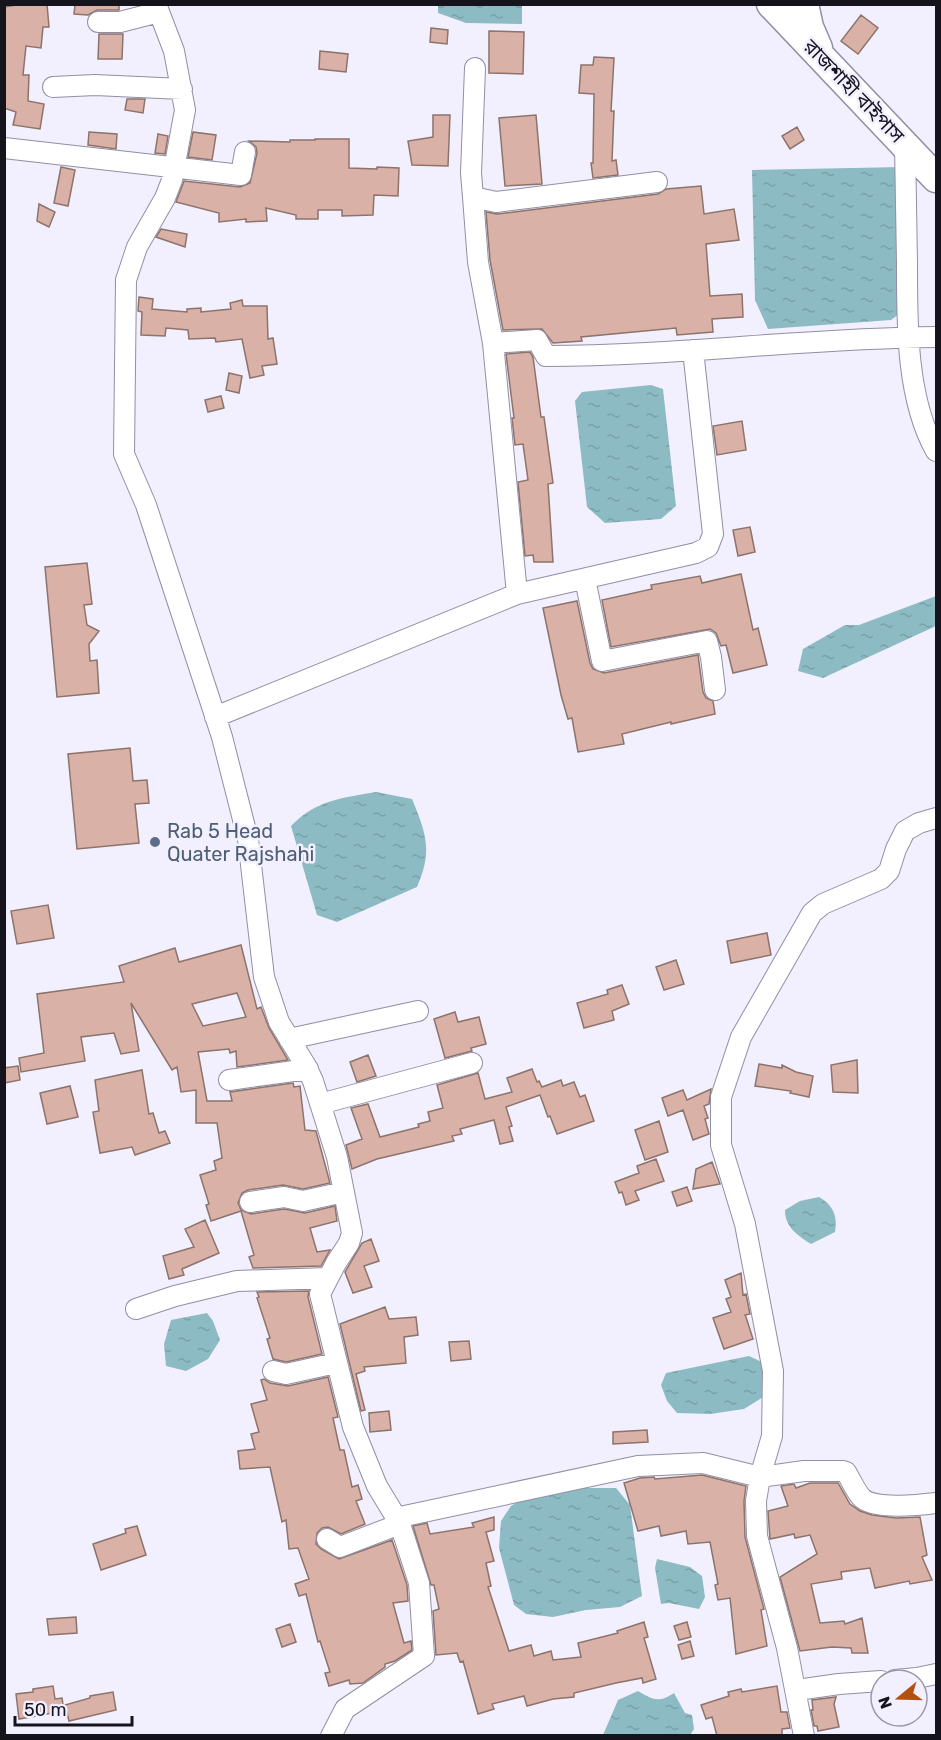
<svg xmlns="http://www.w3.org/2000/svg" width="941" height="1740" viewBox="0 0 941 1740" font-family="Rubik,'Noto Sans Bengali',sans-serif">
<defs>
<pattern id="water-ripples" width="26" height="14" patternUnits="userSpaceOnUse" patternTransform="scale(1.5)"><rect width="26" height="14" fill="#8dbbc3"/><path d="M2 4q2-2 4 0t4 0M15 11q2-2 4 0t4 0" fill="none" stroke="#79a0a7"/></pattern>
</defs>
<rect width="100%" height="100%" fill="#f2f0fe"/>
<path fill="url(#water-ripples)" d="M438,5h84v19l-56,-1 -28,-10z
M903,167l3,142 -15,11 -123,9 -13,-29 -3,-130z
M651,385l12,4 13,117 -15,13 -56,4 -18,-16 -12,-106 7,-9z
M936,596v30l-113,52 -25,-7 5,-22 42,-24h14z
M376,792l36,7c14,34 21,52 5,88l-80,35 -20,-7 -26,-89c25,-26 51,-28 85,-34z
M819,1197c14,8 19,19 16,35l-24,12c-14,-9 -26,-17 -26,-34l15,-9z
M207,1313l6,8 7,19 -12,19 -22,12 -20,-5 -2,-22 7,-24z
M749,1356l17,8 -1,32 -21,13 -34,5 -33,-1 -10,-12 -6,-16 5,-12z
M584,1488h32l14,17 12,91 -22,11 -34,3 -33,7 -27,-3 -12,-9 -15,-57 2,-27 10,-15 15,-10z
M657,1559l33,8 12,9 3,21 -6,12 -30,-6 -8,1 -6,-36z
M638,1691c15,9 21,12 36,2l11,20 7,2 2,14 -4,6h-87l15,-35z"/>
<path fill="#dab1a6" stroke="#8c736c" stroke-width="1.5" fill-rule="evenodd" d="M23,4h24l2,23h-6l-2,21 -15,-2 -3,29h6l-1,26 16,3 -4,25 -27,-4 3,-13 -12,-4v-101z
M75,4h44v6h-22l-9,5 -14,-1z
M861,15l17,13 -20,26 -17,-13z
M431,28l17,2 -1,14 -17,-2z
M489,31l35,1 -1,42 -34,-1z
M99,34h24l-1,25h-24z
M320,51l28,3 -2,18 -27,-3z
M594,57l20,1 -3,53h3l-2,50 4,-1 2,15 -25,3 -2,-15h2l1,-69 -15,-1 2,-28h12z
M127,99h18l-2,14 -18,-3z
M433,115h17l-2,51 -36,-1 -4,-24 25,-4z
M536,115l6,69 -37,2 -6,-68z
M797,127l7,13 -14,9 -8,-13z
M89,132l28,2 -1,15 -28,-4z
M193,132l23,3 -4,25 -24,-3z
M158,134l10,2 -3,18 -10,-1z
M315,139h34v29l28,1v-2l22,1 -1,28 -24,-1 -1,20 -31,1v-6h-24v9h-22v-4l-30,-7 1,13 -21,1v-3l-27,3v-9l-43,-11 8,-21 56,6 10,-4 7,-30 -1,-6 -7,-6 41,1v-2h25z
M61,167l14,3 -7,36 -14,-3z
M701,186l3,28 30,-5 5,31 -33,4 4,52 32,-2 1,23 -31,2 1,13 -36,3 -1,-7 -95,9 1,4 -29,2 -11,-14 -39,1 -13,-70 -4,-48 11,2 161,-20 8,-5z
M39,204l16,8 -6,15 -12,-6z
M161,229l26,5 -2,13 -29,-10z
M139,297l14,2 -1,10 35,3v-3l14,-1v4l30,-3 -1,-6 12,-3 1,6h24l1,33 5,-1 4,26 -15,2 2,9 -14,3 -8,-39 -26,3 -1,-4 -26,1 -1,-9 -22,-2 -1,8 -24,-1 1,-23 -4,-1z
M530,352l3,5 8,60h3l9,66 -5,1 5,78h-19l-1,-7 -8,1 -7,-74 10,-2 -5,-36 -8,1 -3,-27h2l-8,-64z
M229,373l13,3 -3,17 -13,-3z
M221,396l3,12 -16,4 -3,-12z
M742,421l4,29 -29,5 -4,-29z
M750,527l5,25 -17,4 -5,-26z
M87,563l5,41 -8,1 3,20 12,6 -10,13 1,17 7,-1 2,33 -42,4 -12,-130z
M741,574l12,56 5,-2 9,37 -34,8 -7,-28 -5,1 -5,-13 -6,-4 -99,18 -9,-47 50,-11 -1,-4 49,-9 2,7z
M577,601l13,62 3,6 11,4 94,-18 5,37 3,6 7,3 2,13 -44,10v-2l-49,12 2,10 -46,8 -6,-34 -4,1 -7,-24 -18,-87z
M130,748l3,33 14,-1 2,23 -14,1 4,39 -62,6 -9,-95z
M48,905l6,33 -37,6 -6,-33z
M767,933l4,22 -40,8 -4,-22z
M241,945l16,64 4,-2 8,21 19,32 -51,7 -1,-16 -6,2 -1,-4 -31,3 9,49h25l-2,-9 63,-9 1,4 6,-1 5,44 11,1 14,52 -27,6 -20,-4 -35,5 -6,3 -4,10 3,7 10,4 33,-5 21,4 30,-7 2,15 -27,7 7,24 13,-2 -9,16 -68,2 -4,-11 5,-2 -13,-44 -30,10 -5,-16 3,-1 -9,-29 16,-5 -2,-9 8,-3 -5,-35h-21v-33l-15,2 -4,-25 -5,3 -41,-67 8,48 -18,3 -7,-21 -33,4 4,24 -64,11 -2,-14 25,-5 -7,-59 87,-12 -5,-16 56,-18 4,14zM237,993l9,24 -43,9 -11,-22z
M676,960l8,24 -20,6 -8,-23z
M622,985l7,19 -17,7 2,9 -30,8 -7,-25 31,-9 -1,-4z
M455,1012l3,10 21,-5 7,27 -15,4 1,3 -27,7 -11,-39z
M368,1055l8,21 -19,6 -7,-20z
M857,1060l1,33 -25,-1 -2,-27z
M759,1064l23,4v-3l14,7 17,4 -4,21 -19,-4 1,-2 -36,-5z
M18,1066l2,14 -16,3v-15z
M532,1069l5,13 2,-1 3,6 19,-7 2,6 11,-4 6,15 5,-2 9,26 -37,13 -7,-18 -2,1 -8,-22 -34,12 6,19 -3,1 4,14 -13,3 -6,-24 -34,9 2,5 -10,2 2,5 -77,18 -25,10 -6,-24 16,-6 -11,-31 17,-4 12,33 39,-10 -1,-3 12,-3 -2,-9 15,-4 -6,-23 41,-12 7,26 27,-7 -5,-14z
M142,1070l7,44 4,-1 6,20 6,-2 5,12 -35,12 -3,-8 -32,6 -7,-41 6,-1 -4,-31z
M70,1086l8,31 -31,7 -7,-31z
M711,1089l-2,15 -5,2 4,12 -3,1 4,15 -16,6 -10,-30 -15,6 -6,-18 21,-8 4,10z
M659,1121l9,31 -23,8 -10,-30z
M656,1159l8,22 -29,10 4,9 -13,5 -4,-13 -3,1 -4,-11 24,-9 -2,-7z
M712,1162l8,22 -27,5 3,-20z
M687,1187l5,14 -15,5 -5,-14z
M205,1220l14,33 -37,16 2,6 -15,4 -6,-23 31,-9 -9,-18z
M371,1239l8,22 -15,5 8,21 -19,6 -8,-21 17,-29z
M741,1273l2,22 3,-1 4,20 -5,1 1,2 7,22 -29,10 -11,-31 18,-6 -5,-13 5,-2 -6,-17z
M309,1291l-1,6 14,57 -36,8 -13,-3 -6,-20 3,-1 -13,-40 2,-1 -2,-5z
M385,1307l4,12 27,-2 2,18 -14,2 2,26 -42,4 1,4 -9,3 9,36 -4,1 -21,-87z
M469,1341l2,18 -20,2 -2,-19z
M328,1377l10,40 -5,1 7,32h4l8,37 6,-2 4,14 -6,2 9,23 -24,10 -13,-7 -6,1 -5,5 -1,11 5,5 18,10 53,-19 15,45 1,16 -15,2 11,40 7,-2 1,9 -17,11 -10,3v3l-22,16 -13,1 -1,-4 -20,6 -4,-13 5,-1 -10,-31 -2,1 -12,-48 -7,2 -4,-12 14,-5 -11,-31 -9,1 -3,-29 -4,2 -12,-55 -30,2 -2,-18 17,-2 -4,-15 8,-2 -8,-28 16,-4 -6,-20 3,-1 6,4 18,3z
M389,1411l2,19 -21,2 -1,-19z
M647,1430l1,12 -35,2v-12z
M702,1475l44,11 -2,15 1,36 19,72 -3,1 6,36 -31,8 -6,-56 -12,2 -3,-15 3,-1 -8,-42 -22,2 -2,-13 -25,5 -2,-10 -21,5 -14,-48 16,-5 14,-1 1,2z
M810,1483h28l12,21 10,7 12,4 24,3 24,-1 7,38 -5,2 10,23 -22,4 -1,-3 -34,7 -5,-20 -29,4 1,7 -31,5 9,39 24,-2 1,3 17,-6 6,35h-16l-1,-5 -19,-1 -32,4 -20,-74 37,-23 -7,-19 -15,3 -1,-4 -24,5 -2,-28 20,-5 -7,-20 13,-2 2,4z
M494,1517v13l-8,2 8,29 -8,2 5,23 -3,1 21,64 22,-6 3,11 17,-5 2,9 28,-3 -3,-14 40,-10 -1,-2 27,-9 4,15 -4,1 12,41 -13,4 -1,-5 -26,5 -42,10v4l-21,2 -26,7 -3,-10 -32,8 2,5 -16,5 -15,-53 -3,1 -3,-9 -21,2 -3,-44 6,-2 -5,-24h-3l-18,-59 14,-3 3,11 44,-7 -2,-4z
M137,1526l9,29 -45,15 -8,-26 33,-11 -1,-4z
M76,1617l1,16 -28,2 -2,-16z
M687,1622l4,15 -12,3 -5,-14z
M290,1624l6,18 -14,5 -6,-18z
M690,1641l4,15 -12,3 -4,-14z
M53,1686l2,13 7,-1 2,13 -45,8 -3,-25 17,-2v-3z
M777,1686l4,26h6l3,16 -8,1v7h-65l-5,-19 -6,2 -5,-14 28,-9 -1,-4 13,-3 1,3z
M113,1692l3,18 -47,11 -4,-16 25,-7v-2z
M836,1697l-2,7 5,23 -21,4 -1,-5h-3l-3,-16h2l-1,-10z"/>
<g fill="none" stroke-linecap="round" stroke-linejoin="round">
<g stroke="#928ea4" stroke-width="22">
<path id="minor" d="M156,4l18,47 11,59 -13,70 -7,18 -28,49 -11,33 -2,174 22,51 76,232 26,102 16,138 15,45 27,44 7,15 24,76 15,76 -3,10 -13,20 -16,31 33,133 24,59 23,38 -60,23 -13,-8
M98,22h22l39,-10
M475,68l-4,105 2,24 23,5 161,-20
M53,87l42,-2 87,4
M905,144c1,39 1,79 2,119 0,59 -1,136 29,188
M4,148l237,27 4,-23
M473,197l5,65 15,81 24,251
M493,343l44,-3 9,16c130,0 260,-18 390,-19
M585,579l17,82 105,-20 4,16 4,33
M215,717l302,-123 179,-41 12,-6 5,-13 -20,-184
M936,818l-17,5 -14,8 -9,18 -7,22 -8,8 -58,25 -11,9 -71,124 -20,60v48l24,79 28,147 -1,65 -12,41 44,-6h39l3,1c5,8 9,18 15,25 11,13 59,8 75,6
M289,1039l129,-28
M229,1080l79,-11
M320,1104l152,-41
M250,1202l34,-5 19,4 41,-9
M136,1309l39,-13 62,-15 91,-3
M273,1371l13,3 50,-11
M895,1680l22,-2 19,-4
M797,1690l42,-6 42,-3
M331,1736l14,-27 79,-53 -5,-73 -19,-59v-7l238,-51 65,-3 57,14 -4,24 1,35 30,112 17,88"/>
</g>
<g stroke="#928ea4" stroke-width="31">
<path id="highway" d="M771,4l165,174
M804,4l5,23 9,21"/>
</g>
<use href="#minor" stroke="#fff" stroke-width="20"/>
<use href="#highway" stroke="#fff" stroke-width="28"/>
</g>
<circle fill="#5c6f8a" stroke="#f2f0fe" stroke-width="2" cx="155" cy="842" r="6"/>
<g text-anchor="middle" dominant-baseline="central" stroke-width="5" stroke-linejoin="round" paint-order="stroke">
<g font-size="20" fill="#15131c" stroke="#f2f0fe">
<text transform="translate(854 91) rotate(46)">রাজশাহী বাইপাস</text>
</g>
<g font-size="20" fill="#4e5e75" stroke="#f2f0fe" text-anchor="start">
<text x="167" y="831">Rab 5 Head<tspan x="167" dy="23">Quater Rajshahi</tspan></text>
</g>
</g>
<rect width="941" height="1740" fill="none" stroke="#15131c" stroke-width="12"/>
<g transform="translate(899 1698) rotate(251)"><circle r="28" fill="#f2f0fe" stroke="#9a98a4" stroke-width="1.5"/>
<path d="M0-4.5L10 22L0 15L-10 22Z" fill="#b25111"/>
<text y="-9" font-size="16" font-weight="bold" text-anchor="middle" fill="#15131c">N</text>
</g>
<path d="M15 1716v9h117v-9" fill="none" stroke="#15131c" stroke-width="3"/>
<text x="24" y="1716" font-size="18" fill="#15131c" stroke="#f2f0fe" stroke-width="4.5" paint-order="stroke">50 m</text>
</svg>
